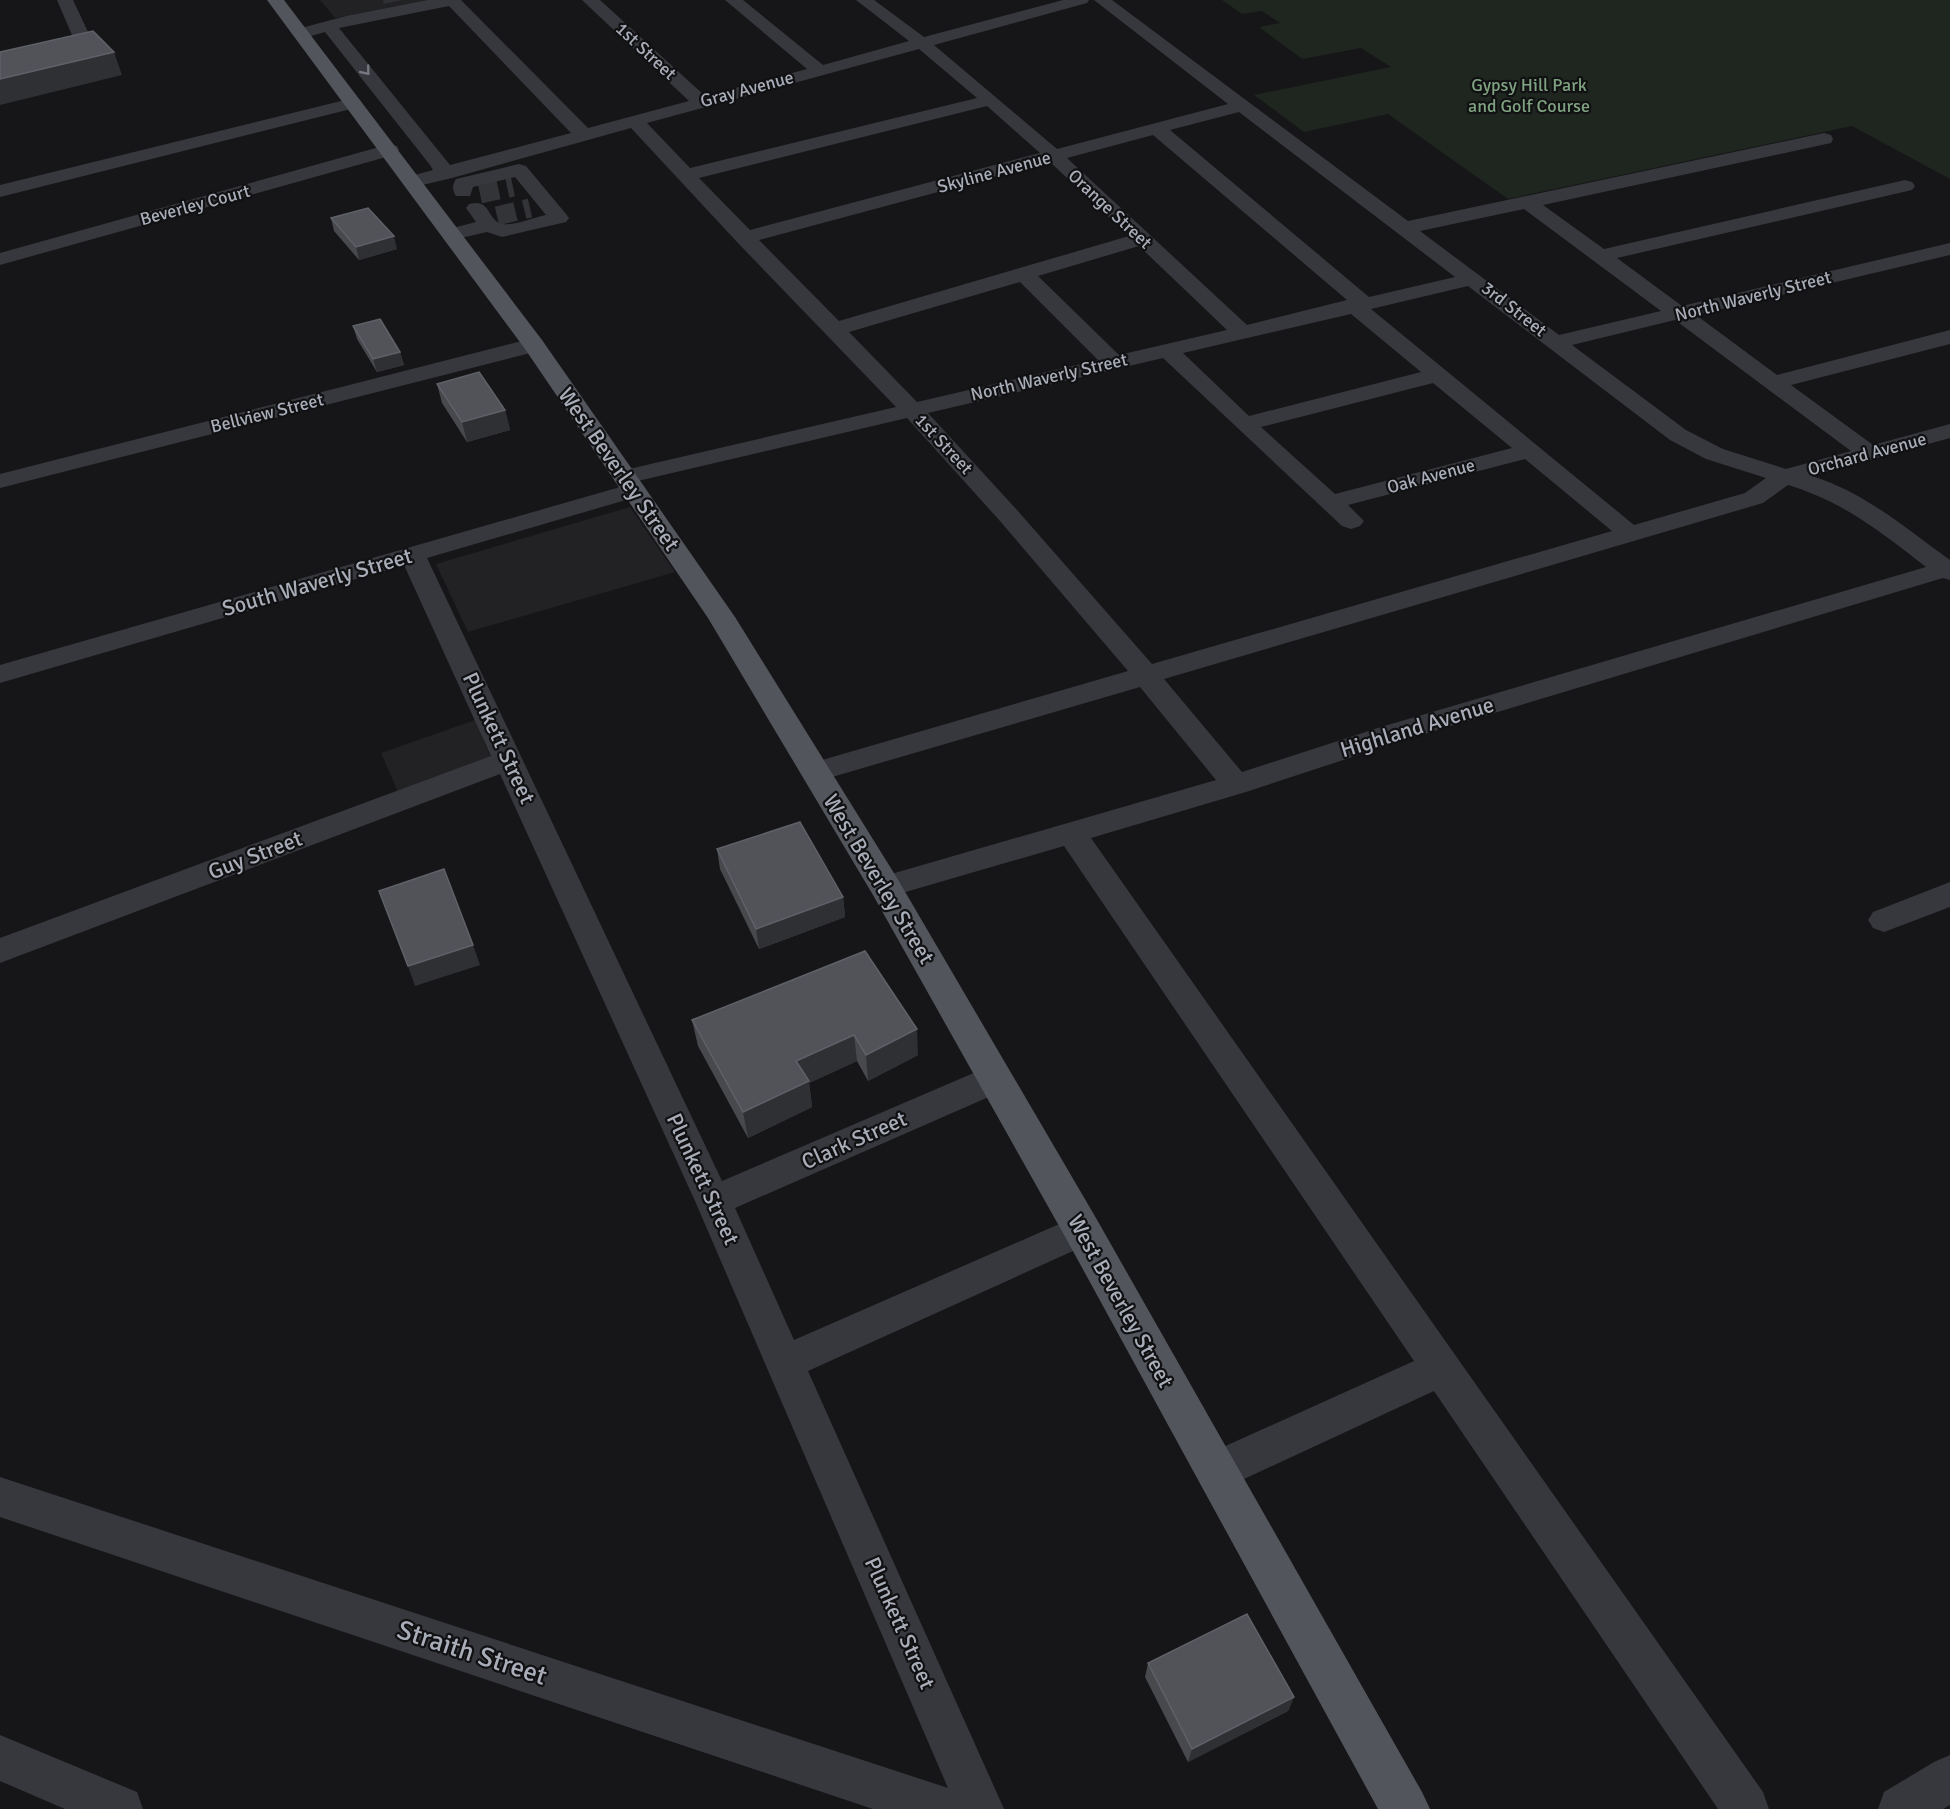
<svg xmlns="http://www.w3.org/2000/svg" width="1950" height="1809" viewBox="0 0 1950 1809" font-family="Signika,sans-serif">
<rect width="100%" height="100%" fill="#161618"/>
<path fill="#222225" d="M320,0h111l-96,18z
M630,507l45,65 -207,60 -32,-68z
M475,720l16,38 -93,34 -17,-39z"/>
<path fill="#1e261f" d="M1222,0h728v179l-98,-53 -344,73 -120,-85 -84,18 -50,-37 137,-28 -30,-19 -59,11 -43,-32 21,-4 -18,-12 -20,3z"/>
<g fill="none" stroke-linecap="round" stroke-linejoin="round">
<path stroke="#333438" stroke-width="19" stroke-dasharray="19 9" stroke-linecap="butt" d="M480,194l33,-7
M497,216l33,-8"/>
<path fill="#37383d" fill-rule="evenodd" d="M57,0h16l23,49 -3,4h-12l-3,-4z
M428,0h33l127,128 101,-27 -107,-101h18l105,96 102,-27 -82,-69h18l80,65 86,-24 -53,-41h18l50,37 139,-37h26l-2,3 -153,42 123,104 171,-45 -134,-104h18l296,221 416,-88 7,2 2,4 -2,4 -288,62 61,44 301,-69 7,2 3,4 -3,4 -295,68 65,48 268,-63v12l-254,60 81,60 173,-45v14l-159,41 82,60 77,-21v14l-138,38c54,17 93,52 138,84v20l-7,-2 -542,163 -155,51 -155,46 672,954 6,17h-51l-284,-418 -203,94 -15,6 -15,-6 -6,-14 6,-14 213,-96 -350,-515 -179,52 -11,-3 -5,-8 5,-8 342,-99 -76,-93 -325,95 -10,-3 -5,-7 5,-7 323,-94 -128,-150 -93,-103 -282,66 -9,-2 -3,-5 3,-5 280,-65 -159,-165 -106,-114 -179,50 -38,9 -7,-2 -3,-4 3,-4 26,-7 -3,-5 -105,-133 -14,4 -8,-5 2,-4 41,-11zM449,6l122,127 -121,32 -111,-137zM919,49l58,49 -287,70 -43,-45zM987,106l53,47 -290,77 -51,-52zM1239,112l216,165 -86,20 -199,-167zM1153,135l194,165 -100,25 -180,-167zM1050,162l79,74 -290,85 -80,-81zM1524,209l137,102 -102,24 -139,-104zM1139,246l88,84 -108,25 -81,-79zM1020,282l78,78 -181,42 -68,-70zM1468,286l202,154 36,19 60,19 -21,15 -111,32 -263,-216zM1351,314l70,58 -172,44 -66,-63zM1675,320l176,131 -65,18 -63,-20 -37,-19 -114,-85zM1163,358l179,168 9,3 9,-3 4,-5 -16,-16 177,-46 87,72 -460,133 -135,-154 -89,-97zM1433,383l79,65 -177,46 -74,-67zM1788,485c56,17 93,47 138,82l-545,160 -139,45 -78,-93 599,-176z
M353,98l6,1 3,4 -3,4 -359,90v-12z
M390,144l7,2 2,4 -2,4 -397,111v-12z
M519,164l7,2 40,48 3,4 -3,4 -64,15 -15,-5 -35,8 -7,-2 -3,-4 3,-4 31,-8 -10,-14 3,-4c23,-6 17,17 34,20 10,2 33,-7 43,-9l-31,-38 -42,10 -3,9h-14c-4,-6 -4,-11 0,-17z
M534,338l8,2 3,5 -3,5 -542,138v-14z
M634,483l9,2 3,5 -3,5 -216,63 295,623 261,-112 12,-4 12,4 5,10 -5,10 -272,119 59,132 288,-126 13,5 6,11 -6,11 -287,130 196,438h-131l-873,-292v-40l948,311 -253,-587 -195,-427 -500,189v-25l491,-182 -87,-191 -404,118v-18z
M1950,882v25l-66,25 -11,-4 -5,-8 5,-8z
M0,1735l137,57 6,17h-78l-65,-28z
M1950,1755v50l-7,4h-65l6,-17 50,-30z"/>
<path fill="#53555c" fill-rule="evenodd" d="M267,0h17l258,340 193,277 162,261 199,340 326,574 8,17h-52l-310,-567 -195,-347 -165,-277 -183,-269z"/>
</g>
<path fill="#47494d" d="M331,218l66,31 -38,11 -25,-29z
M353,326l47,26 4,13 -27,7 -20,-33z
M437,384l68,26 5,20 -43,12 -25,-39z
M717,849l126,48 2,20 -86,32 -39,-80z
M865,951l53,104 -50,26 -11,-20 -48,22 3,24 -64,31 -50,-92 -6,-26z
M1148,1663l146,34 -6,14 -100,51 -43,-85z"/>
<path fill="#2f3033" d="M383,0h19l-18,4z
M114,52l8,23 -122,30v-26z
M394,236l3,13 -38,11 -3,-13z
M400,352l4,13 -27,7 -4,-13z
M505,410l5,20 -43,12 -5,-20z
M843,897l2,20 -86,32 -3,-20z
M473,945l7,20 -65,21 -7,-20z
M917,1029l1,26 -50,26 -2,-26z
M854,1035l3,26 -48,22 3,24 -64,31 -5,-26 53,-51z
M1294,1697l-6,14 -100,51 4,-13z"/>
<path fill="#525359" stroke="#5f6168" stroke-width="1.5" d="M93,31l21,21 -114,27v-27z
M368,208l26,28 -38,11 -25,-29z
M380,319l20,33 -27,7 -20,-33z
M479,372l26,38 -43,12 -25,-38z
M800,822l43,75 -87,32 -39,-80z
M444,869l29,76 -65,21 -29,-75z
M865,951l52,78 -51,26 -12,-20 -58,26 13,20 -66,31 -51,-92z
M1247,1614l47,83 -102,52 -44,-86z"/>
<defs><path id="oneway-chevron" d="M-2-3.5L2.5 0L-2 3.5" fill="none" stroke-width="1.6" stroke-linecap="round" stroke-linejoin="round" transform="scale(1.5)"/></defs>
<use stroke="#757881" href="#oneway-chevron" transform="translate(366 71) rotate(51)"/>
<g text-anchor="middle" dominant-baseline="central" stroke-width="4.5" stroke-linejoin="round" paint-order="stroke">
<g font-size="18" fill="#a8adb8" stroke="#111113">
<text transform="translate(646 51) rotate(43)">1st Street</text>
<text transform="translate(747 89) rotate(-15)">Gray Avenue</text>
<text transform="translate(994 172) rotate(-15)">Skyline Avenue</text>
<text transform="translate(195 205) rotate(-15)">Beverley Court</text>
<text transform="translate(1110 209) rotate(43)">Orange Street</text>
<text transform="translate(1753 296) rotate(-14)">North Waverly Street</text>
<text transform="translate(1514 309) rotate(38)">3rd Street</text>
<text transform="translate(1049 377) rotate(-13)">North Waverly Street</text>
<text transform="translate(267 413) rotate(-14)">Bellview Street</text>
<text transform="translate(944 444) rotate(47)">1st Street</text>
<text transform="translate(1867 454) rotate(-15)">Orchard Avenue</text>
<text transform="translate(1431 476) rotate(-15)">Oak Avenue</text>
</g>
<g font-size="18" fill="#7fa381" stroke="#111113">
<text x="1529" y="85">Gypsy Hill Park<tspan x="1529" dy="21">and Golf Course</tspan></text>
</g>
<g font-size="22" fill="#a8adb8" stroke="#111113">
<text transform="translate(619 469) rotate(55)">West Beverley Street</text>
<text transform="translate(317 582) rotate(-16)">South Waverly Street</text>
<text transform="translate(1417 727) rotate(-17)">Highland Avenue</text>
<text transform="translate(499 738) rotate(65)">Plunkett Street</text>
<text transform="translate(255 855) rotate(-21)">Guy Street</text>
<text transform="translate(879 879) rotate(59)">West Beverley Street</text>
<text transform="translate(854 1140) rotate(-24)">Clark Street</text>
<text transform="translate(703 1179) rotate(65)">Plunkett Street</text>
<text transform="translate(1121 1301) rotate(61)">West Beverley Street</text>
<text transform="translate(900 1623) rotate(66)">Plunkett Street</text>
</g>
<g font-size="27" fill="#a8adb8" stroke="#111113">
<text transform="translate(472 1653) rotate(18)">Straith Street</text>
</g>
</g>
</svg>
